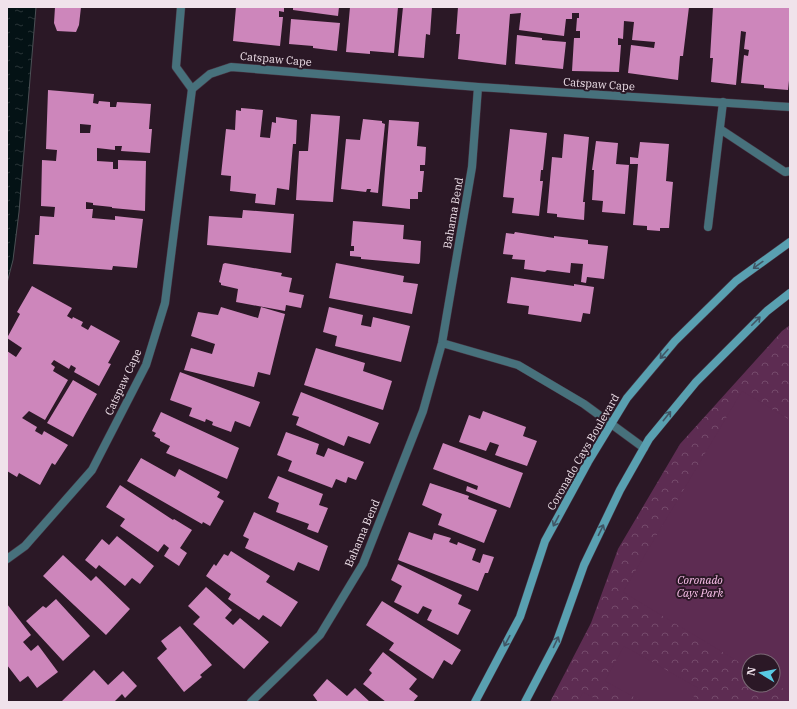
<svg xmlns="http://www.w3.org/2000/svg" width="797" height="709" viewBox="0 0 797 709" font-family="'IBM Plex Serif',serif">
<defs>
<pattern id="park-crowns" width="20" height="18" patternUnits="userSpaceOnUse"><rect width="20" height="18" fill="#5d2c52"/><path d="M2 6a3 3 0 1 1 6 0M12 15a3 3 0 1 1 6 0" fill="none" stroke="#754a6b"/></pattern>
<pattern id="water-ripples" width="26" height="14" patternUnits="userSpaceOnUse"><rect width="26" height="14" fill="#041215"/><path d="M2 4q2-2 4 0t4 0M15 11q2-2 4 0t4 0" fill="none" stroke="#293437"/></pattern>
</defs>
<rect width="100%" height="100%" fill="#2b1826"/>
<path fill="url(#park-crowns)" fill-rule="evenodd" d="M790,325v377h-240l41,-79 27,-74 62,-105 102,-113zM749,661h24v24h-24z"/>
<path fill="#5d2c52" d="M742,391l48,29v273l-17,-11v-21h-24v7l-126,-76z
M624,646l74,42 -7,14h-48l-38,-21z
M583,692l18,10h-23z"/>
<path fill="url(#water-ripples)" stroke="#4b5055" d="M7,7h29l-17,205 -6,48 -6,23z"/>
<path fill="#cd86bb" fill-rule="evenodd" d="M55,7h26l-2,18 -3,7 -19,-1 -3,-8z
M236,7h48v5l-5,-1v6h4l-3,29 -47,-5z
M293,7h46l-1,9 -45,-6z
M350,7h48l-4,46 -24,-2v3l-24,-2z
M403,7h29l-2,28 -4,-1 -2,24 -26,-2z
M458,7h231l-6,49h-3l-2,24 -50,-7 3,-28 23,3 1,-6 -23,-2 2,-18 -10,-1 -1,18 -5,-1v7h3l-2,27 -47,-1 2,-33h6v-7h-4l1,-13h2v-5h-7v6h-6l-2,17 -45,-6 2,-17 -11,1 -4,51 -48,-6 2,-25h-4z
M713,7h77v64l-2,19 -24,-2v-3l-23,-2 3,-28 4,1 1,-6 -5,-1 2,-17 -5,-1 -5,54 -25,-3 2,-24h-3z
M291,19l49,4 -3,28 -24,-3v-2l-24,-2z
M517,35l25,3v2l24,2 -3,27 -48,-5z
M48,90l46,4 -1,9 5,1 1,-3 11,1v5h6l1,-5 34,2 -2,25h3l-2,24 -29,-2 1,-5h-7v4l-18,-2v13l16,1v7h5v-9l28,1 -1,50 -33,-3v-1l-19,-2v-2l-7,-1v7h7l-1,9 23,2v-4l28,3 -6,49 -24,-2 -1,4 -79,-6 2,-29h4l1,-19 14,1 1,-10 -14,-1 1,-46 14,1 1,-11 -11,-1zM80,124l11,1 -1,8h-10z
M241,108l22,2 -3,27 10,1 2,-16 4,1v-6l21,3 -1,24h-3l-4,46 -12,-2 -2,17 -20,-2 1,-9 -26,-3 1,-15 -10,-1 5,-46 9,1 1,-20 5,1z
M311,114l29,2 -7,86 -37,-2 3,-49h9z
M363,119l19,2v2l3,1 -7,69 -8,-1 1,-3h-4l-1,3 -25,-3 5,-50 14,1z
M389,120l30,2 -2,24 9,1 -1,18h-5v6h4l-2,21h-4v7h-8v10l-28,-3z
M510,129l37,4 -4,37h-2l-1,11h3l-4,35 -27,-3 2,-15 -11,-1z
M564,134l25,3 -6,65h2l-1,18 -27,-3v-3l-10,-1 5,-56 10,1z
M596,141l22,2 -2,21 13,1 -4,49 -23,-2 1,-11 -11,-1 2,-30h-2z
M640,142l29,2 -3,37 7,1 -4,46h-9v3l-13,-1v-4l-14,-1 5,-61h-8v-7l8,1z
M243,210l51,4 -3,39 -84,-8 2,-29 33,2z
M353,221l51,4 -1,14 18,2 -1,21 -1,2 -58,-5v-2l-11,-1v-5h4v-5h-3z
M515,232l39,6v-2l34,4v4l20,2 -4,33 -17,-2 -1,6 -5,-1 2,-18 -12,-1 -1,10 -23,-3 -2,2 -21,-3 1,-9 -13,-1 1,-4 -10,-1 3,-21 8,1z
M225,263l57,10 -1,3 11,2 -3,14 15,3 -3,13 -15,-3 -1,6 -49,-9 2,-13 -17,-4v-2l-2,-1 4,-18z
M336,263l68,13 -1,6 15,2 -6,30 -83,-16z
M511,277l63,9v-2l20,3 -4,27 -7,-1 -2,9 -53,-8 1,-8 -22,-3z
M32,286l40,22 -5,8 5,3 1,-2 10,5 -2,4 7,4 3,-5 29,16 -12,22 3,1 -12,22 -25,-14 2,-4 -5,-3 -2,4 -15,-9 -3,4 4,3 -2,4 15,9 -23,40 -16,-9 -7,7 15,9 -2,4 7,4 2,-4 24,14 -13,20 -3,-2 -12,22 -21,-12 -2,4 -10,-6v-120l9,6 6,-9 -15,-10 13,-24 -3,-2z
M221,307l37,11 3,-11 24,7 -15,61 -12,-3 -4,15 -70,-17 7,-22 21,6 3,-10 -24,-8 7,-24 20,3z
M329,307l34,8 -2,10 10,2 2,-10 37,9 -9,36 -66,-16 2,-10 -14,-4z
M316,348l49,15 -2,8 29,10 -9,29 -79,-25z
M180,372l80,30 -10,25 -15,-6 -4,11 -19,-7 1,-3 -7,-3 -1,3 -16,-6 3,-8 -22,-8z
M73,380l24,14 -24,43 -26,-14z
M301,392l78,31 -9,21 -22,-8 -4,10 -48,-21 3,-8 -7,-2z
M483,411l43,16 -3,9 14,5 -10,25 -32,-11 4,-10 -9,-3 -4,9 -27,-9 10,-27 11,4z
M161,412l78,36 -12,31 -61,-26 4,-7 -10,-5v-2l-6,-3 2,-3 -4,-2z
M286,432l33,12 -3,10 8,3 4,-9 36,14 -8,18 -8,-3 -2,6 -10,-4 -4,9 -44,-17 4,-10 -15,-6z
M443,443l80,30 -13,35 -44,-17 1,-5 10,4 1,-4 -45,-17z
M141,458l34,19 4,-8 41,23 -3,5 7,4 -14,25 -7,-4 -1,2 -75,-43z
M278,476l45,18 -4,11 9,3 -10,25 -11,-4 2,-5 -33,-12 3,-9 -11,-5z
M430,483l39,13 -1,3 29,11 -13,33 -46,-18 4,-11 -20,-9z
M120,485l53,35 1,-1 18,11 -12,18 7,5 -8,13 -15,-10 5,-8 -5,-4 -6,8 -38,-26 5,-7 -19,-12z
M254,512l74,34 -9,25 -21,-9 -4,9 -49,-23 4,-9 -6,-3z
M409,532l23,8 2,-7 17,5 -2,4 8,3 1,-3 18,7 -4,11 8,3 3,-9 11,3 -6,16h-3l-7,18 -80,-31z
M117,536l37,30 -14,18 -8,-6 -7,8 -26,-21 -3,4 -11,-9 17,-21 7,6z
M231,551l39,25 -4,6 32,20 -17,25 -18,-12 -4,5 -31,-21 3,-5 -25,-18 8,-12 2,2 8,-12 4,2z
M63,555l28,26 5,-5 34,33 -24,26 -63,-59z
M398,564l64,31 -4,9 13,6 -13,25 -31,-15 5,-10 -9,-4 -5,8 -24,-12 8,-16 -11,-6z
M206,587l26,23 -7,8 8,7 7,-7 29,24 -25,27 -51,-45 7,-7 -12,-11z
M56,599l34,37 -27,25 -37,-40 17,-15 3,2z
M382,601l79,49 -9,15 -8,-5 -11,19 -44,-29 5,-7 -28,-18z
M7,604l24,31 -8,7 8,9 7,-6 20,27 -21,16 -9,-12 -8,6 -13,-17z
M180,626l32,39 -12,10 2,2 -18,15 -27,-34 10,-9 -6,-8z
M383,652l34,27 -8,10 9,7 -5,6h-27l-23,-18 9,-11 -3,-3z
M94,670l14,15 15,-14 14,15 -12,12 -3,-4 -8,8h-53z
M327,679l20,17 8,-8 15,14h-52l-5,-7z"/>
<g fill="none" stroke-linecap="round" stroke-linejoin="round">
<g stroke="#473442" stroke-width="9">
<path id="lane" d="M181,7l-5,60 16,22
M720,129l65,43 5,-1
M708,227l15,-125"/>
</g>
<g stroke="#473442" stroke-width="9">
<path id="street" d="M442,343l76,22 66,39 60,44
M7,559l18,-13 67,-76 54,-105 19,-62 27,-214 18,-15 21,-7 247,20 312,20
M251,702l69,-67 43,-71 60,-153 19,-68 30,-176 6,-80"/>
</g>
<g stroke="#473442" stroke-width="9">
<path id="secondary" d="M475,702l45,-85 25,-76 43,-79 39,-64 48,-57 61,-60 54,-39
M525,702l32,-61 27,-76 36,-75 29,-51 47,-57 71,-71 23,-18"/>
</g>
<use href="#lane" stroke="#47717c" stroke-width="8"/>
<use href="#street" stroke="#47717c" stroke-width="8"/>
<use href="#secondary" stroke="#59a0b1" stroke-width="8"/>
</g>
<defs><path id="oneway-shaft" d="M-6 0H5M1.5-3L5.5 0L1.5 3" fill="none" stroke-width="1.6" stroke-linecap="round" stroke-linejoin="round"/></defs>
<g stroke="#405565">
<use href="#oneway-shaft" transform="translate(758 265) rotate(144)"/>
<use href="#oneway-shaft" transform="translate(756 321) rotate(-45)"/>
<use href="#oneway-shaft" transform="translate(664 354) rotate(131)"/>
<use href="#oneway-shaft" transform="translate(667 416) rotate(-51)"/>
<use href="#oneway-shaft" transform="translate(556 521) rotate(118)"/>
<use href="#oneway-shaft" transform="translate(601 530) rotate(-64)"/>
<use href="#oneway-shaft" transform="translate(507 641) rotate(118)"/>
<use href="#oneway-shaft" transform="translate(556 642) rotate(-65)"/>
</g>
<g text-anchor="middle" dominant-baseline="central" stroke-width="4" stroke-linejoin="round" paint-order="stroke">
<g font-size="11" fill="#f0e2eb" stroke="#2b1826">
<text transform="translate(276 59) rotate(5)">Catspaw Cape</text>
<text transform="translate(599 84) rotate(4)">Catspaw Cape</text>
<text transform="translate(453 213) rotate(-80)">Bahama Bend</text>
<text transform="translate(123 382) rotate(-65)">Catspaw Cape</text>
<text transform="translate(583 452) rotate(-60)">Coronado Cays Boulevard</text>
<text transform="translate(362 533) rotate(-67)">Bahama Bend</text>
</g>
<g font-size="11" font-style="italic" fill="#fcc2ec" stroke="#2b1826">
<text x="700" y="580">Coronado<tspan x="700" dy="13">Cays Park</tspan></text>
</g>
</g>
<rect width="797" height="709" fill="none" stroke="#f0e2eb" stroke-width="16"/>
<g transform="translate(761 673) rotate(280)"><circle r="19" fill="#2b1826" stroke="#7a6975"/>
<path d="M0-3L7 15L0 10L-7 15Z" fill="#58c9e3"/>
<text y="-6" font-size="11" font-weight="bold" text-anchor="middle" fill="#f0e2eb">N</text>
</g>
</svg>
